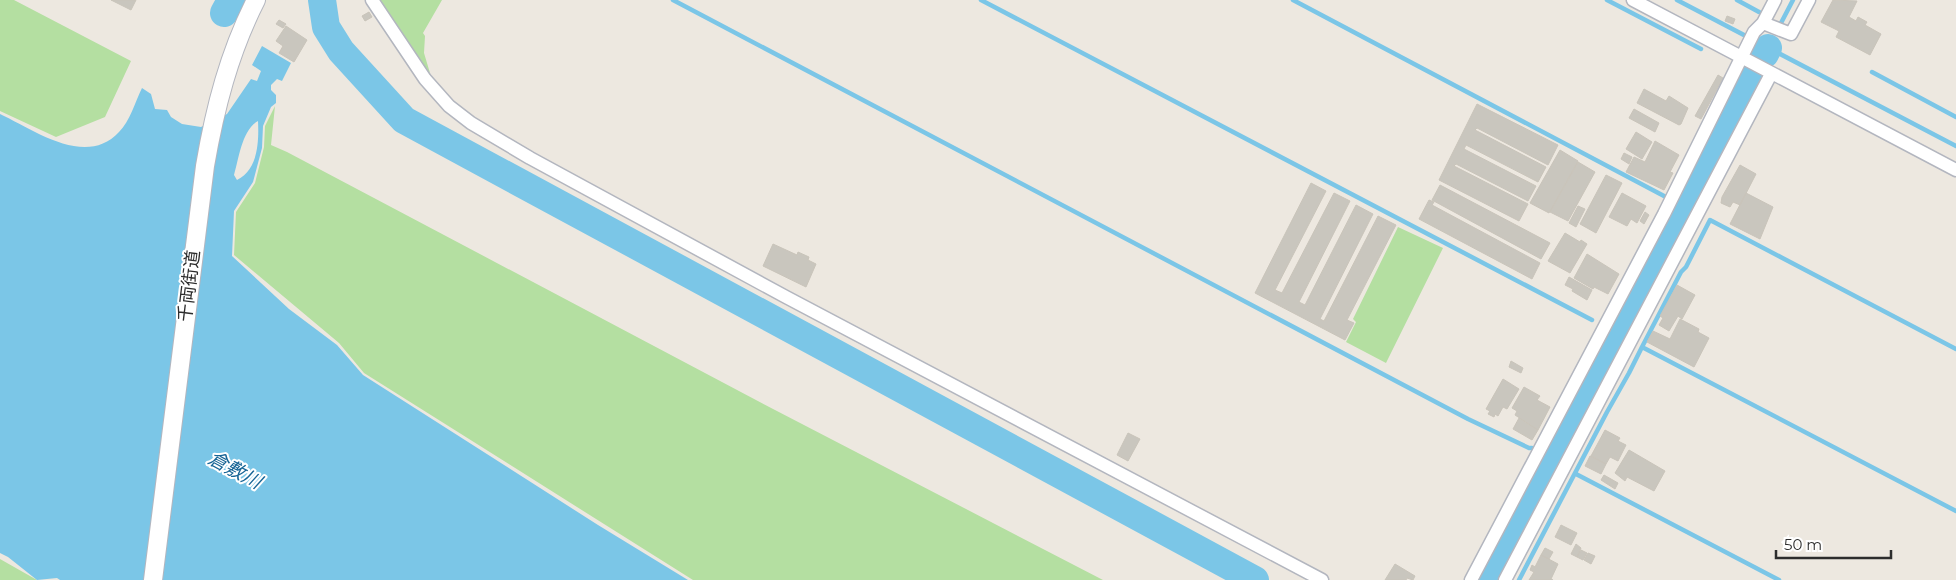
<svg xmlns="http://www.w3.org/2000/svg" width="1956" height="580" viewBox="0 0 1956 580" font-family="Montserrat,'Noto Sans JP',sans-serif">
<rect width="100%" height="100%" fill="#ede8e0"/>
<path fill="#b4dfa1" d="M0,0h14l117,61 -26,56 -49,20 -56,-26z
M380,0h62l-19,33 2,3 -1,17 6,20c-17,-17 -44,-51 -50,-73z
M275,106l-4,39 16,7 488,258 328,170h-410l-329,-207 -25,-30 -105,-88 2,-43 19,-29 9,-36 1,-21z
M1398,227l45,21 -57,115 -40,-21 10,-20 -3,-3z
M0,559l37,21h-37z"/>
<path fill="#7bc6e7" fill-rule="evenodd" d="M262,46l29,17 -9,18 -5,-2 -6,6v5l5,5v8l-5,4 -8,19 -1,22 -9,34 -19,29 -2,45 57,53 48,36 26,30 235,150 90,55h-628l-3,-2 -20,2 -29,-23 -8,-4v-439c34,16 86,54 119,18 11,-11 16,-30 23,-44l9,6 4,15 12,1 4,7 11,7 19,3 26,-13 24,-35 6,2 4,-10 -9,-6zM258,121c1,21 0,49 -21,59l-3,-5c5,-17 8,-45 24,-54z"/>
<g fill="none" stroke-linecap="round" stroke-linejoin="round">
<path stroke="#7bc6e7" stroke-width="4.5" d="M673,0l795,419 61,29h3
M981,0l611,320
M1293,0l371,196
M1607,0l94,49
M1677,0l279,146
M1737,0l22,12
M1781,23l12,-23
M1872,72l84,45
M1746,76l5,3
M1679,204l5,3
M1612,332l6,3
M1642,347l39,-75 5,-5 24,-47 246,129
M1544,451l7,11
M1576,474l203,106
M1519,580l88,-168 22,-39 13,-26 314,164"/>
<path stroke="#7bc6e7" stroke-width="28" d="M322,0l4,27 15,24 63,69 851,460
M224,13l7,-13
M1765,54l3,-6
M1490,580l264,-506"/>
</g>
<path fill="#c9c6be" stroke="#c9c4ba" d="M111,0h25l-5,10z
M1833,0l24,1 -8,16 7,4 2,-4 9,5 -2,3 16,9 -11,21 -34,-18 3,-6 -18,-9z
M369,12l3,5 -7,4 -3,-5z
M1727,16l8,3 -2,5 -8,-3z
M279,20l7,4 -3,4 -7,-4z
M286,26l21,14 -13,22 -15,-9 4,-7 -7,-5z
M1718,75l5,3 -22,41 -6,-3z
M1644,89l22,12 3,-5 19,12 -7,16 -2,1 -42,-22z
M1477,104l81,41 -10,20 -71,-37 -2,2 71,37 -8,15 -72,-37 -2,4 72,37 -8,15 -72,-37 -2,2 74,38 -9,17 -80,-41z
M1634,109l25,14 -4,9 -26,-14z
M1636,132l16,10 -10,17 -16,-10z
M1655,141l24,14 -9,17 3,1 -9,17 -38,-18 8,-15 11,5z
M1560,150l18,11 -29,52 -19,-10z
M1624,153l8,4 -3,7 -8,-5z
M1578,162l17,10 -27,49 -18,-9z
M1740,165l16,9 -16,31 -7,-3 -3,5 -9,-4 1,-6z
M1606,175l16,8 -26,50 -16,-9z
M1311,183l15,8 -51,99 7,3 52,-100 16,8 -51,101 6,3 51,-100 17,9 -53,105 4,2 54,-105 18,9 -49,95 7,3 -9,17 -90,-47z
M1440,185l110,58 -9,16 -109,-59z
M1622,193l24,13 -9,17 -6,-4 -4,7 -18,-9z
M1746,193l27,14 -13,32 -30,-15z
M1429,200l5,2 -2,3 108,58 -8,16 -113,-60z
M1578,206l7,3 -9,18 -7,-4z
M1645,212l4,3 -5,9 -4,-3z
M1565,233l15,9 1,-2 6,4 -17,29 -22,-12z
M773,244l24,11 1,-3 11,5 -1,3 8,4 -10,23 -43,-21z
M1587,254l32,20 -11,20 -14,-7 -1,2 -19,-11z
M1569,277l23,13 -5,10 -15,-9 1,-2 -8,-4z
M1677,285l18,10 -13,24 -4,-3 -9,15 -10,-6 4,-7 -3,-2z
M1680,319l19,10 -1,3 11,6 -15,29 -47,-25 6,-11 17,8z
M1511,361l12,7 -2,5 -12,-6z
M1503,379l16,10 -12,20 -4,-2 -5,9 -3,-2 -1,3 -6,-3 2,-3 -4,-2z
M1524,387l16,9 -3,4 13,7 -12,23 -23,-15 2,-4 -5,-3z
M1519,418l19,12 -6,10 -19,-11z
M1605,430l15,8 -2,3 8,4 -8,16 -8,-4 -4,7 -15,-8z
M1128,433l12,6 -12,22 -11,-6z
M1629,450l36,21 -11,20 -27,-14 -2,4 -10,-8z
M1590,456l16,8 -5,10 -16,-8z
M1604,475l14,8 -3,6 -14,-9z
M1561,525l16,8 -6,12 -16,-8z
M1576,544l5,4 -4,9 -6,-3z
M1545,548l8,4 -4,7 -8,-4z
M1581,550l6,3 -4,7 -6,-3z
M1588,553l7,3 -4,8 -7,-4z
M1541,555l17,9 -7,15 2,1h-24l5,-8 -4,-2 2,-5 3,2z
M1395,564l20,12 -2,4 -6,-2 -1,2h-21z"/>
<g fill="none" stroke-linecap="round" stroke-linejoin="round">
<g stroke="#b3b6bf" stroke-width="15">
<path id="street" d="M372,0l53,79 24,27 22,17 59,35 256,139 536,283
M1633,0l323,170
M1763,23l28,11 18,-34
M1471,580l193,-366 90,-182 9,-9 12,-23
M1505,580l266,-506"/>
</g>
<g stroke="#b3b6bf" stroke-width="20">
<path id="secondary" d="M153,580l52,-414c10,-58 24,-113 51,-166"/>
</g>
<use href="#street" stroke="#fff" stroke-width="12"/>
<use href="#secondary" stroke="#fff" stroke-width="18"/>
</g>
<g text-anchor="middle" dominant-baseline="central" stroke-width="4" stroke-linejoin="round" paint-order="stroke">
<g font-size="18" fill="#2d2d2d" stroke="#fff">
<text transform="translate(189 286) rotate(-83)">千両街道</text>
</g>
<g font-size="19" font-style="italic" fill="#176596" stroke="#fff">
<text transform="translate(235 470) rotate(28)">倉敷川</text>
</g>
</g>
<path d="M1776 550v8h115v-8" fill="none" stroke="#2d2d2d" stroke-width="2.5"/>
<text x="1784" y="550" font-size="15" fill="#2d2d2d" stroke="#ffffff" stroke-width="4" paint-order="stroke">50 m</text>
</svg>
